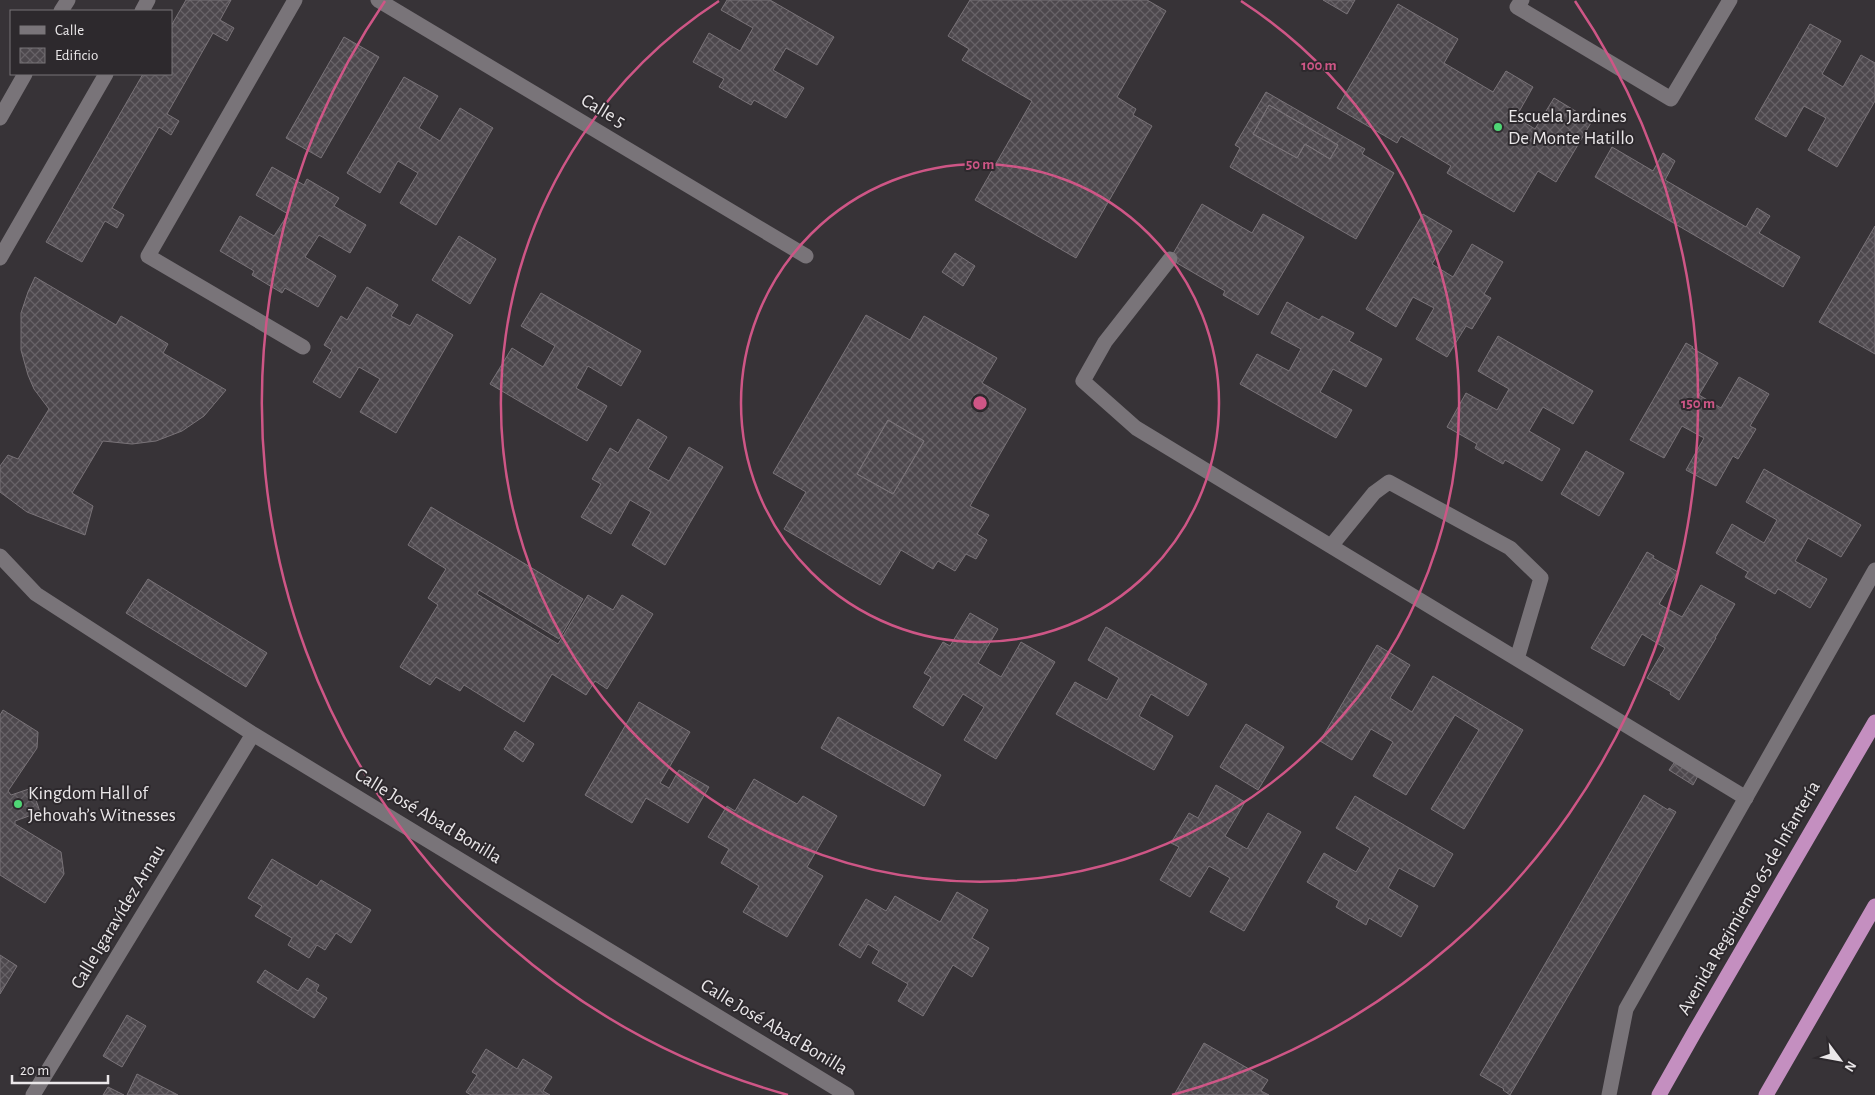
<svg xmlns="http://www.w3.org/2000/svg" width="1875" height="1095" viewBox="0 0 1875 1095" font-family="'Alegreya Sans',sans-serif">
<defs>
<pattern id="building-cross-hatch" width="8" height="8" patternUnits="userSpaceOnUse" patternTransform="scale(1.25)"><rect width="8" height="8" fill="#4d484d"/><path d="M0 0l8 8M0 8l8-8" fill="none" stroke="#676267"/></pattern>
</defs>
<rect width="100%" height="100%" fill="#373337"/>
<path fill="url(#building-cross-hatch)" stroke="#797378" fill-rule="evenodd" d="M186,0h45l-11,20 14,8 -7,13 -14,-8 -46,81 12,7 -8,14 -12,-8 -47,81 12,7 -7,13 -12,-7 -23,41 -36,-20 97,-168h28v-48z
M727,0h43l64,37 -17,28 -31,-17 -13,22 31,18 -18,30 -32,-18 -3,5 -32,-18 5,-8 -31,-17 16,-29 31,18 13,-23 -32,-18z
M970,0h177l19,11 -49,86 19,12 -3,6 19,11 -76,132 -101,-58 57,-99 -70,-41 7,-11 -21,-13z
M1323,0h32l-8,14z
M1398,4l60,35 -14,24 49,29 13,-21 27,16 -17,30 19,12 19,-31 38,23 -36,61 -18,-11 -24,41 -67,-39 4,-7 -50,-30 -4,7 -60,-35z
M1810,24l31,17 -19,33 21,13 18,-32 14,8v38l-38,66 -29,-17 18,-32 -22,-12 -18,31 -31,-18z
M344,37l35,20 -58,101 -35,-20z
M404,77l34,19 -19,32 21,13 20,-33 33,20 -57,97 -36,-22 18,-30 -20,-12 -18,32 -33,-20z
M1266,92l99,57 -3,5 32,19 -38,66 -126,-72 10,-19 -5,-3zM1269,105l69,40 -8,14 -25,-15 -8,14 -44,-24z
M1269,105l69,40 -8,14 -25,-15 -8,14 -44,-24z
M1612,147l41,24 10,-18 12,8 -10,19 81,47 11,-19 13,8 -11,17 41,24 -17,30 -188,-110z
M272,167l32,18 3,-6 32,19 -5,8 32,19 -16,28 -31,-18 -14,22 31,19 -18,31 -33,-19 -3,5 -30,-18 2,-4 -34,-20 20,-35 34,20 14,-22 -32,-19z
M1202,204l50,29 11,-19 41,23 -46,78 -35,-20 2,-4 -55,-32z
M1423,214l29,17 -20,33 21,13 19,-33 31,18 -19,32 7,4 -19,31 -6,-3 -19,31 -31,-18 18,-31 -21,-11 -17,30 -30,-18z
M1875,226v128l-56,-32z
M459,236l37,23 -26,45 -38,-24z
M955,253l20,13 -12,20 -21,-14z
M35,277l81,48 5,-9 47,28 -5,9 63,37 -22,26 -22,15 -26,10 -24,3 -29,-3 -31,52 21,13 -8,29 -58,-23 -27,-20v-26l8,-11 10,4 31,-50 -15,-20 -6,-14 -7,-25v-37l7,-21z
M367,287l31,18 -7,11 19,10 7,-12 36,21 -57,98 -36,-21 20,-33 -21,-12 -19,31 -27,-16 19,-32 -8,-5 17,-29 6,4z
M541,293l100,58 -20,35 -33,-20 -12,22 31,18 -20,35 -97,-57 22,-36 31,19 12,-21 -34,-20z
M1287,302l32,18 3,-4 32,17 -5,8 33,18 -16,28 -33,-18 -13,23 32,18 -16,28 -96,-54 17,-30 32,17 12,-22 -30,-16z
M866,315l44,25 14,-24 73,42 -15,25 44,26 -56,97 19,9 -12,19 10,6 -11,19 -10,-5 -11,17 -17,-10 -5,8 -32,-19 -21,35 -96,-56 22,-37 -33,-19zM888,420l36,21 -31,53 -36,-20z
M1498,336l95,55 -20,33 -30,-17 -14,24 31,18 -18,32 -37,-21 -2,4 -28,-16 2,-4 -30,-17 19,-34 31,17 12,-21 -31,-18z
M1686,343l7,4 -1,1 26,15 -19,32 22,13 18,-31 30,17 -19,32 6,3 -18,30 -5,-3 -17,30 -30,-16 18,-32 -22,-12 -18,32 -34,-18z
M638,419l29,18 -19,32 21,12 20,-34 34,20 -58,98 -33,-20 19,-33 -21,-12 -19,34 -30,-17 20,-33 -9,-5 18,-31 8,5z
M888,420l36,21 -31,53 -36,-20z
M1586,451l38,22 -25,43 -38,-22z
M1764,469l97,56 -20,32 -33,-19 -13,23 32,18 -17,29 -32,-19 -3,5 -30,-17 3,-5 -32,-19 16,-29 32,19 13,-23 -31,-18z
M431,507l152,92 -24,40 -80,-49 -2,4 81,50 30,-49 25,15 9,-15 31,19 -46,75 -12,-8 -9,14 -34,-21 -28,48 -60,-37 -4,6 -24,-14 -6,8 -30,-18 38,-62 -10,-7 18,-29 -38,-24z
M1647,552l7,4 -1,2 25,14 -19,32 23,13 19,-32 34,19 -20,34h1l-37,62 -9,-6 1,-2 -24,-14 18,-30 -23,-14 -18,32 -33,-18z
M148,579l119,74 -21,34 -120,-74z
M970,613l28,16 -20,34 23,14 20,-35 34,20 -59,97 -32,-19 20,-33 -21,-13 -20,32 -30,-19 18,-30 -7,-4 19,-31 7,4z
M1106,627l101,57 -19,32 -37,-22 -12,22 34,20 -19,34 -98,-56 19,-32 32,18 12,-22 -31,-18z
M1377,645l33,20 -20,33 22,14 21,-36 90,54 -59,99 -33,-20 48,-79 -24,-15 -49,80 -33,-19 20,-34 -22,-13 -19,31 -32,-19z
M639,702l51,30 -30,51 9,5 10,-18 30,17 -21,36 -42,-25 -14,25 -47,-28z
M3,710l35,22 -1,16 -29,43 3,4 21,-7 8,24 -25,9v3l46,28 3,22 -19,29 -45,-28v-160z
M838,717l103,58 -17,31 -103,-58z
M1246,724l38,23 -26,43 -38,-23z
M515,731l19,13 -11,18 -19,-13z
M1676,760l23,14 -6,11 -24,-15z
M754,779l43,25 6,-8 34,20 -30,51 16,9 -36,61 -44,-25 16,-26 -38,-23 8,-14 -21,-12 19,-31 8,5z
M1216,785l29,17 -20,34 22,13 21,-36 33,19 -57,99 -34,-19 20,-34 -21,-12 -19,31 -30,-17 19,-33 -8,-4 18,-30 9,5z
M1644,795l24,15 1,-2 7,4 -166,283 -7,-5 1,-1 -24,-14z
M1355,796l98,58 -19,33 -35,-19 -11,20 30,18 -17,31 -32,-19 -3,7 -30,-18 3,-6 -32,-19 17,-29 32,19 14,-24 -34,-20z
M272,859l45,27 4,-6 50,30 -20,33 -15,-10 -11,17 -8,-5 -8,13 -21,-13 4,-7 -37,-22 7,-10 -14,-8z
M957,892l31,18 -16,28 17,10 -17,29 -19,-12 -30,51 -25,-15 10,-17 -36,-21 7,-12 -11,-7 -8,14 -21,-13 27,-46 20,12 9,-15 45,26z
M0,955l17,11 -17,28z
M265,970l33,21 9,-13 12,7 -3,6 11,7 -13,20 -57,-36z
M127,1015l19,11 -24,41 -19,-11z
M1204,1043l64,37 -7,11 8,4h-95z
M486,1049l31,20 6,-10 29,18 -9,14 7,4h-79l-5,-3 11,-17 -5,-3z
M137,1074l41,21h-51z
M108,1087l16,8h-21z"/>
<g fill="none" stroke-linecap="round" stroke-linejoin="round">
<path stroke="#797479" stroke-width="15" d="M295,0l-147,256 155,91
M1522,0l-5,7 154,92 59,-99
M142,11l6,-11
M0,258l106,-184
M1170,259l-65,83 -22,39 53,47 610,370
M1331,546l43,-53 15,-11 121,66 31,30 -24,81"/>
<path stroke="#797479" stroke-width="15" d="M378,0l428,256
M61,11l7,-11
M0,118l25,-44
M0,556l36,38 217,140 594,361
M33,1095l220,-361
M1609,1095l17,-86 249,-439"/>
<path stroke="#c48fc0" stroke-width="15" d="M1659,1095l35,-62 181,-311
M1766,1095l109,-189"/>
</g>
<g fill="none" stroke="#ce5686" stroke-width="2.5">
<circle cx="980" cy="403" r="239"/>
<path d="M1241 1A479 479 0 1 1 719 1"/>
<path d="M788 1095A718 718 0 0 1 385 1M1575 1A718 718 0 0 1 1172 1095"/>
</g>
<g fill="#4fd675" stroke="#2d292d" stroke-width="2">
<circle cx="1498" cy="127" r="5"/>
<circle cx="18" cy="804" r="5"/>
</g>
<g text-anchor="middle" dominant-baseline="central" stroke-width="4" stroke-linejoin="round" paint-order="stroke">
<g font-size="19" fill="#eae7e9" stroke="#2d292d">
<text transform="translate(603 111) rotate(31)">Calle 5</text>
<text transform="translate(428 816) rotate(31)">Calle José Abad Bonilla</text>
<text transform="translate(1749 898) rotate(-60)">Avenida Regimiento 65 de Infantería</text>
<text transform="translate(118 917) rotate(-59)">Calle Igaravídez Arnau</text>
<text transform="translate(774 1027) rotate(31)">Calle José Abad Bonilla</text>
</g>
<g font-size="19" fill="#eae7e9" stroke="#2d292d" text-anchor="start">
<text x="1508" y="116">Escuela Jardines<tspan x="1508" dy="22">De Monte Hatillo</tspan></text>
<text x="28" y="793">Kingdom Hall of<tspan x="28" dy="22">Jehovah’s Witnesses</tspan></text>
</g>
</g>
<circle cx="980" cy="403" r="8" fill="#ce5686" stroke="#2d292d" stroke-width="2.5"/>
<g font-size="15" text-anchor="middle" font-weight="bold" fill="#ce5686" stroke="#2d292d" stroke-width="4" stroke-linejoin="round" paint-order="stroke">
<text x="1319" y="70">100 m</text>
<text x="980" y="169">50 m</text>
<text x="1698" y="408">150 m</text>
</g>
<rect x="10" y="10" width="162" height="65" fill="#2d292d" stroke="#797578"/>
<rect x="20" y="26" width="25" height="8" fill="#797479" stroke="#797578"/>
<text x="55" y="35" font-size="15" fill="#eae7e9">Calle</text>
<rect x="20" y="48" width="25" height="15" fill="url(#building-cross-hatch)" stroke="#797578"/>
<text x="55" y="60" font-size="15" fill="#eae7e9">Edificio</text>
<g transform="translate(1840 1060) rotate(122)" stroke="#2d292d" stroke-width="4" paint-order="stroke">
<path d="M0-4L9 19L0 12L-9 19Z" fill="#eae7e9"/>
<text y="-8" font-size="14" font-weight="bold" text-anchor="middle" fill="#eae7e9">N</text>
</g>
<path d="M12 1075v8h96v-8" fill="none" stroke="#eae7e9" stroke-width="2.5"/>
<text x="20" y="1075" font-size="15" fill="#eae7e9" stroke="#2d292d" stroke-width="4" paint-order="stroke">20 m</text>
</svg>
